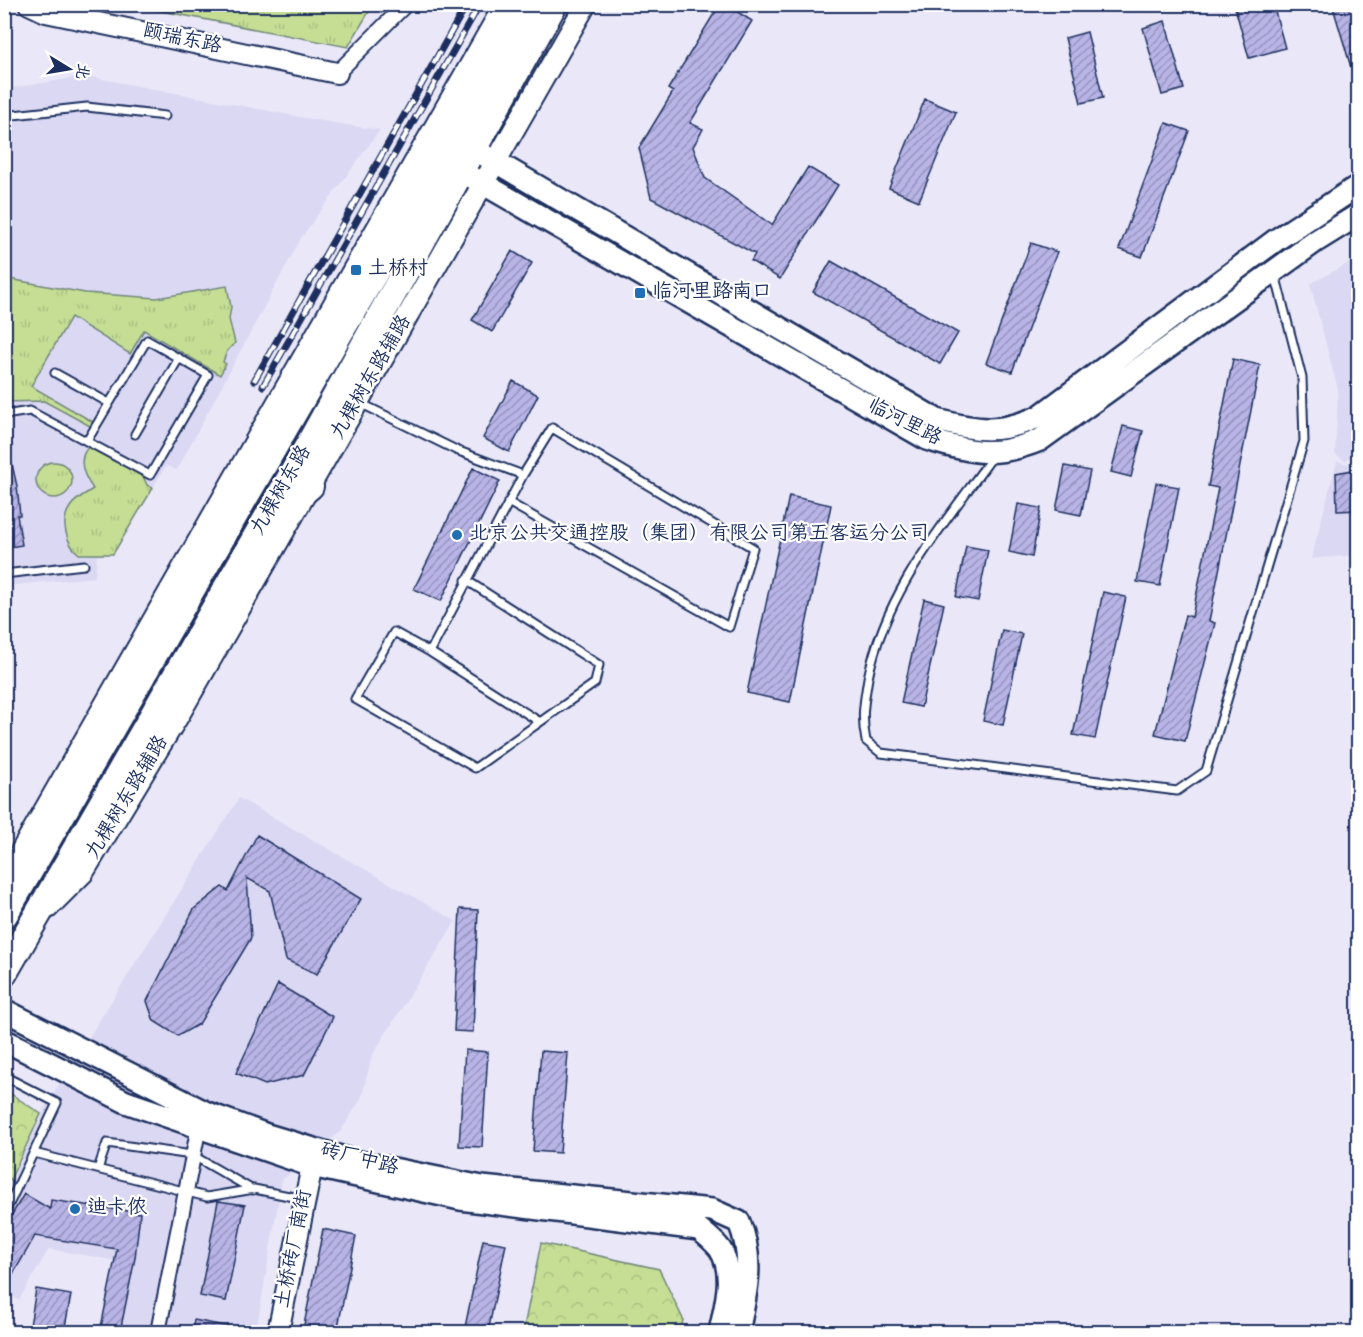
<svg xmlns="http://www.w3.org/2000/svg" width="1363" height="1337" viewBox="0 0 1363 1337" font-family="Dekko,'LXGW WenKai TC',sans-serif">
<defs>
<pattern id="grass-tufts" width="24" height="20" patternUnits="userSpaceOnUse" patternTransform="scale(1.5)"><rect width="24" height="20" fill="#c5de94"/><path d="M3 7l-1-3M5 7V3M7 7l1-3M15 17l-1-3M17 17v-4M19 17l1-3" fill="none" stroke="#a9bf82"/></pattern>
<pattern id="park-crowns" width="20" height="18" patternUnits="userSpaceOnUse" patternTransform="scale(1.5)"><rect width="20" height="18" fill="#c5de94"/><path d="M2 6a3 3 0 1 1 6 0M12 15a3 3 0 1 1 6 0" fill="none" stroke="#a9bf82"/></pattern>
<pattern id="building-hatch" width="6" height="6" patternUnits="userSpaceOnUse" patternTransform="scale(1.5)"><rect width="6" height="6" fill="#b9b4e6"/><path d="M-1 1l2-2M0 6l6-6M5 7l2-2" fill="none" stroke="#9693be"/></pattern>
</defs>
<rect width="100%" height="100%" fill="#eae8f8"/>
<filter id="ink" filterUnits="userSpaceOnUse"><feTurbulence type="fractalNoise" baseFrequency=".0167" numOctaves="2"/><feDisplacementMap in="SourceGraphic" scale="12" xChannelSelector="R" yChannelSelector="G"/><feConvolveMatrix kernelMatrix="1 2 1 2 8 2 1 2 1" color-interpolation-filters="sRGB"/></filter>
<g filter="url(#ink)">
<path fill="#dbd8f3" d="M86,76l230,44 64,10 -79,108 -124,232 -11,-4 -53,88 -16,2 -2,21 -90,9v-497z
M1358,258v193l-13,10 -10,-7 3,-64 -28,-106z
M1358,455v100l-47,4 26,-98 10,3z
M239,798l217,123 -84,135 -11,43 -21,33 -58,48 -26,152h-142l14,-69 -79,-14 -30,51 -14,-6v-98l40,-89z"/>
<path fill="url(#grass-tufts)" stroke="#708679" stroke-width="1.5" d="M130,5h243l-25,42z
M4,278l81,15 72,5 70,-12 4,21 -2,12 6,24 -8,8 -4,11 3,2 -6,11 -76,-45 -14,24 -59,-37 -40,69 62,36 -3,4 -46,-25 -39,1z
M90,446l51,26 6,13 6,3 -40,66h-34c-13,-10 -19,-33 -9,-47 5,-8 15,-13 23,-18 -9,-13 -18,-31 -3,-43z
M36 480a18 18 0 1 1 36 0a18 18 0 1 1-36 0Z"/>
<path fill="url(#park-crowns)" stroke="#708679" stroke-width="1.5" d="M5,1090l36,24 -36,77z
M541,1243l118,26 24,50 -2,13h-158z"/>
<path fill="url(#building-hatch)" stroke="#1b2f5e" stroke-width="1.5" d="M720,4h5l27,17 -62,102 13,6 -10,18 12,31 67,47 36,-58 30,18 -58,94 -29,-18 4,-7 -104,-56 -12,-50 34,-56 -5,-3z
M1234,4h39l12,44 -36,10z
M1332,4h27v79l-3,1z
M1165,21l19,68 -22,6 -19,-67z
M1087,32l16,66 -22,5 -16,-65z
M925,99l31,13 -37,89 -30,-13z
M1166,123l23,8 -47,126 -23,-8z
M1031,243l26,9 -45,120 -26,-9z
M512,251l20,12 -40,69 -20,-12z
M831,261l127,72 -18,31 -127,-72z
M1233,359l27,6 -51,256 6,2 -30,118 -30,-7 30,-119 7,2 26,-129 -10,-2z
M513,381l25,14 -29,57 -26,-14z
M1123,426l20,5 -12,46 -20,-5z
M4,451h5l8,35 3,29h-3l5,30 -18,3z
M1065,466l25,5 -9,44 -25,-5z
M473,468l27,13 -59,120 -27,-12z
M1359,469v41l-22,1 -1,-38z
M1156,483l23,4 -19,99 -23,-4z
M789,496l42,9 -41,197 -43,-9z
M1018,504l23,4 -9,49 -23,-5z
M966,546l22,4 -10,51 -22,-4z
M1103,592l23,5 -31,142 -22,-4z
M924,599l20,5 -23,103 -20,-4z
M1002,630l20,4 -19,91 -20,-4z
M257,835l104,64 -44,75 -31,-14 -16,-69 -23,-13 4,60 -52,86 -21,12 -24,-15 -7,-20 47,-92 28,-22 6,4z
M460,909l18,1 -5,122 -19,-1z
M278,984l55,33 -29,58 -39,10 -29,-12z
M465,1050l23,2 -6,95 -23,-1z
M541,1051l27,2 -8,100 -27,-2z
M24,1194l26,15 1,-9 89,13 -5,45 -15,74h-20l17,-83 -82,-13 -31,54v-62z
M218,1201l27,4 -19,96 -26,-5z
M323,1229l33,7 -19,96 -34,-2z
M483,1240l23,4 -18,88h-24z
M36,1289l35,6 -7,37h-35z
M194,1320l36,7 -1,5h-37z"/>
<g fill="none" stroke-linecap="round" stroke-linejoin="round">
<g stroke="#1b2f5e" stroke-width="11">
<path id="lane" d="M4,116l83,-9 78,9
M55,373l54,30
M360,403l96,47 67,25 -93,177 110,70 55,-39 4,-18 -133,-85
M4,415l26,-4 120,64 58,-100 -61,-35 -60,101
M135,434l44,-76
M993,456c-51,71 -107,134 -125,222 -4,25 -7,38 -2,63l15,12 296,38 29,-20 98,-330 -2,-63 -27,-104
M508,502l221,125 24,-79 -201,-120 -29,47
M4,574l80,-9
M430,652l-36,-20 -39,67 120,69 65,-46
M4,1076l53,27 -53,112
M34,1153l173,44 47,-8 50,10
M98,1169l9,-26 85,12 61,35"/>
</g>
<g stroke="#1b2f5e" stroke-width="18">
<path id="street" d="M337,73l69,-69
M158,1332l41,-206"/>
</g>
<g stroke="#1b2f5e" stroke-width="24">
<path id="secondary" d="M29,4l17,8 291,61
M4,881l501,-877
M48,908l35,-35 97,-160 406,-709
M278,1332l34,-166"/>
</g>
<g stroke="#1b2f5e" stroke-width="26">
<path id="primary" d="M460,141l477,279c41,11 64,14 103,-4l236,-176 82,-54
M449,164l478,275c44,14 69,19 113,1l276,-199 42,-26
M4,1010l203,103 60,22 87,26 128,26 230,23 27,12c16,38 7,72 -1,110
M4,1040l122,62 186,64 148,33 239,30c7,6 16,13 21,20 16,25 5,57 0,83"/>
</g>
<g stroke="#1b2f5e" stroke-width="30">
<path id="highway" d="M275,516l35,-30
M4,915c177,-303 350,-607 524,-911
M4,973l289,-500 261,-469"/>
</g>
<use href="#lane" stroke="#fff" stroke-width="7"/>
<use href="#street" stroke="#fff" stroke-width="14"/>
<use href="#secondary" stroke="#fff" stroke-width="20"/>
<use href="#primary" stroke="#fff" stroke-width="21"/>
<use href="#highway" stroke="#fff" stroke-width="26"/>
<g stroke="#1b2f5e" stroke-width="7">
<path id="rail" d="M254,381l213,-377
M263,386l217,-382"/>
</g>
<use href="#rail" stroke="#fff" stroke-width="4.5" stroke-dasharray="14" stroke-linecap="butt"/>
</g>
</g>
<g fill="#1f6fb2" stroke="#fff" stroke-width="2">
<rect x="350" y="264" width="12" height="12" rx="3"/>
<rect x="634" y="287" width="12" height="12" rx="3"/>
<circle cx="457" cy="535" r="6"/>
<circle cx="75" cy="1209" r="6"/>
</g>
<g text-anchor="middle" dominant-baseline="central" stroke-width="4.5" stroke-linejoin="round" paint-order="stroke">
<g font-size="20" fill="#1b2f5e" stroke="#fff">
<text transform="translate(182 40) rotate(12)">颐瑞东路</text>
<text transform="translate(372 378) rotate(-60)">九棵树东路辅路</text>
<text transform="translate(904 423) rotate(27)">临河里路</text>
<text transform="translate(282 491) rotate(-60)">九棵树东路</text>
<text transform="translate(128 798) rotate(-59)">九棵树东路辅路</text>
<text transform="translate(359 1160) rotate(14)">砖厂中路</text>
<text transform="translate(295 1249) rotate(-79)">土桥砖厂南街</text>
</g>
<g font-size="20" fill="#1b2f5e" stroke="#fff" text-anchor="start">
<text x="368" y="270">土桥村</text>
<text x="652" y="293">临河里路南口</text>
<text x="469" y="535">北京公共交通控股（集团）有限公司第五客运分公司</text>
<text x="87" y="1209">迪卡侬</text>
</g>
</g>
<rect width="1363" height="1337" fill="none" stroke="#fff" stroke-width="24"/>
<rect x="12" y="12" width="1339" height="1313" fill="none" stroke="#1b2f5e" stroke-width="2" filter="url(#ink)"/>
<g transform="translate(69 69) rotate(101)" stroke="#ffffff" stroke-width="4.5" paint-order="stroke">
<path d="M0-4.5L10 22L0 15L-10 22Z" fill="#1b2f5e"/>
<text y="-9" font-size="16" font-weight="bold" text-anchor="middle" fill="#1b2f5e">北</text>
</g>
</svg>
